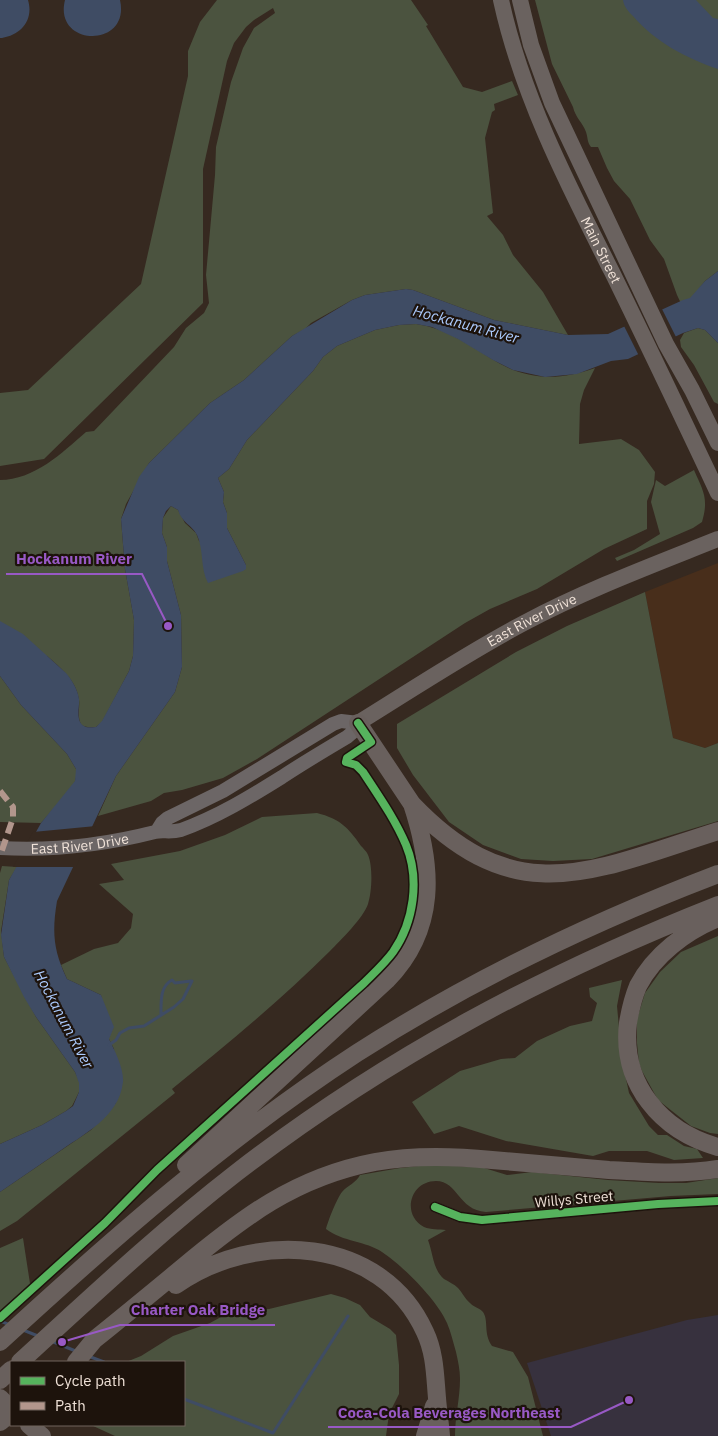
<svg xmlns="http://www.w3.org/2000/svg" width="718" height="1436" viewBox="0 0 718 1436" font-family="'IBM Plex Sans',sans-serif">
<rect width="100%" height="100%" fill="#362920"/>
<path fill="#482e1b" d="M718,563v180l-13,5 -32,-10 -28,-146z"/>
<path fill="#37313e" d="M718,1315v121h-167l-24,-73 160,-43z"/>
<path fill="#4b533f" d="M217,0h194l17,25 -2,1 37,61 19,5 30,-11 6,14 -24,9 1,6 -3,2 -7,26 8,75 -6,3 16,19 10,20 30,37 25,43 -74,-15 -81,-30 -7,-1 -41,6 -13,5 -41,23 -6,6 -13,7 -48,44 -34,23 -61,60 -23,41 -5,15 4,50 9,51 -1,36 -4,15 -27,51 -6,5c-5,0 -12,1 -15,-3 -4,-7 -1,-17 -2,-24 -2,-19 -18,-32 -32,-44l-47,8v-184c34,0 62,-27 86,-48l8,-1 80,-84 12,-19 18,-15 5,-10 -3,-28 9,-100 1,-28 15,-65 12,-34 11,-20 21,-15 -2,-5 -19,12 -8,7 -12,16 -7,18 -24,108v134l-159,156 -44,7v-73l28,-3 113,-106 47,-208v-25l12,-29z
M535,0h183v271l-13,10 -7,9 1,19 -12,7 -10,-21 -13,-36 -14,-19 -20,-41 -16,-18 -7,-13 -9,-21h-7c-4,-5 -3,-9 -5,-15 -3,-9 -11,-15 -13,-25l-21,-43z
M416,324c29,4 52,20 76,35 34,22 67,22 103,9l-11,22 -4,14 -1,40 42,-5 18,11 16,22 -1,12 -7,17v28l-43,20 -67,40 -47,20 -25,14 -208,136 -34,19 -41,12 -18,3 -13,8 -53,15 18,-40 59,-84 7,-25 -1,-52 -14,-54v-14l-5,-14 1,-15 8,-12 7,4 7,13 11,10 3,8 47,28v-4l-19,-37v-15l-4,-11 1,-10 -6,-14 11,-9 18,-29 66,-69 10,-14 14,-11 38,-16 24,-5z
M698,328l7,2 13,13v61l-4,-2 -20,-37 -13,-18 -1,-7 4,-7z
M694,470c9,21 15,28 8,52l-9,6 -76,33 -2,-3 19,-8 26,-16 -9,-32 5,-22 9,6z
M645,592l28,146 32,10 13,-5v78l-126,38 -39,2 -32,-2 -38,-14 -34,-23 -36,-47 -16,-27v-24l119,-72 51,-26z
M0,676l21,29 46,49 9,15 1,4 -3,12 -33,38 -41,-1z
M317,813c23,6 31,14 44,33 2,2 6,6 7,9 5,11 4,37 0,49 -4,13 -28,37 -38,47 -50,50 -104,94 -158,138l3,4 -158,128 -17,10v-39l91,-62 25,-27 -2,-54 -5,-10 -8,-44 -34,-16 -6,-14 33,-16 24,-6 13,-15 2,-14 -34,-30 25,-4 -13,-16 69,-13 45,-16 37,-18z
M2,866l15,1 -8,13 -8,51 3,26 32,60 39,55 5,11 -1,9 -7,14 -6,5 -24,14 -42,19v-271z
M718,936v198l-8,-1 -19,-7 -33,-26 -16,-29 -3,-8 -2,-20v-24l8,-26 15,-21 21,-20z
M622,980l-5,26 5,54 7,33 20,33 9,9h9l17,11 13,3 6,9 -29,2 -27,-9h-38l-16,5 -87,-15 -47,-15 -25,8 -22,-32 48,-31 41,-12 14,-1 22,-17 33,-15 22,-5 5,-18 -7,-6 -1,-9z
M428,1165l53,2 26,8 25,-3 76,8 51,3h27l32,-5v16l-47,2 -185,16c-28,-2 -28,-31 -50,-31 -26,0 -35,34 -12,46 7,3 15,2 22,3l-18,10c5,13 5,30 16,39 5,3 10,5 14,9 4,4 7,11 12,15 3,4 10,5 13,9 6,9 0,21 9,34l21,6 15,25 15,59h-88c0,-19 5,-38 5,-57 0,-9 -2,-18 -4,-27 -3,-10 -5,-20 -9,-29 -10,-23 -44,-57 -65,-71 -16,-11 -39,-10 -56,-23 2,-8 11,-31 16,-37 6,-7 14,-9 18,-17l40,-7z
M23,1238l8,52 -31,28v-70z
M331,1294l14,4 15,7 10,12 20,12 6,6 3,30v29l-10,20 -3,22h-271l-24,-11h93v-63h-58l15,-6 32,-20 37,-13 20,-11 39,-3z"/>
<path fill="#3f4c64" d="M0,0h28c6,20 -7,35 -26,38h-2z
M65,0h55c11,49 -67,47 -55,0z
M623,0h73l17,18 5,1v50c-32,-11 -63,-27 -85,-53 -5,-5 -9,-9 -10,-16z
M718,271v72l-13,-13 -7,-2 -15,5 -55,26 -17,2 -34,13 -32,3 -32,-7 -20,-10 -35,-21 -26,-12 -16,-3 -17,1 -24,5 -38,16 -14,11 -10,14 -66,69 -18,29 -11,9 6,14 -1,10 4,11v15l19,37v4l-3,2 -35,12c-8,-15 -4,-33 -11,-48 -5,-10 -15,-12 -19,-25l-7,-4 -5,5 -3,7 -1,15 5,14v14l14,54 1,52 -7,25 -59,84 -59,125c-5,31 -4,49 10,78l34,16 13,32 -5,12c6,12 15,30 14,43 -4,36 -41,53 -66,71 -19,13 -38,26 -57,39v-48l42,-19 24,-14 7,-5 6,-14v-9l-4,-11 -39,-55 -12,-20 -20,-40 -3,-22 8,-55 32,-57 34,-42 1,-12 -9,-15 -46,-49 -21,-29v-55l23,13 43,39c6,7 12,17 13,26 1,7 -4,22 5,27 2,2 8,1 12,1l6,-6 27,-50 4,-15 1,-36 -9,-51 -4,-50 18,-42 10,-14 61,-60 34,-23 48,-44 60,-36 13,-5 41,-6 7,1 81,30 74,15 40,-1 75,-34 7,-2 15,-17z"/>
<path fill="#362920" d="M661,307l16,32 -38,17 -16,-32z
M96,826l-20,41h-63l20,-35z"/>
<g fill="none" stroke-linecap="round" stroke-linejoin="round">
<path stroke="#3f4c64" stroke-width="3" d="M161,1014c0,-12 -1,-28 11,-34l3,3 16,-2
M109,1045l7,-5 4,-7 9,-5 15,-2 30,-19 9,-8 9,-18
M0,1321l10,4
M23,1330l15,6
M51,1341l27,11
M88,1356l16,6
M184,1399l89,34 75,-117"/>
<path stroke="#615c5c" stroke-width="10" d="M435,1207l25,10 22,3 176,-16 60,-3"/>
<path stroke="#6c6666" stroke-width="14" id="s1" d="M0,848c52,3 104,-3 155,-16 8,-2 15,1 26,-2 36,-13 69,-33 101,-53 21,-14 43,-27 65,-40l7,-6 4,-8 -17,-2 -8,3 -110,67 -55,27 -6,5 -5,8"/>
<g stroke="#6a625f" stroke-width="16">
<path id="s2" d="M501,0c21,96 67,185 111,272 36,73 71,147 106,221"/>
<path d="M520,0l11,45 21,58 114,241 26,46 26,53"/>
<path id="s3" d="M358,723c55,-34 109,-70 166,-100 62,-33 129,-58 194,-84"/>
</g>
<path stroke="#69605d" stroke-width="18" d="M358,723l54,81c105,110 182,66 306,27
M718,918c-32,13 -64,37 -80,68 -5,12 -8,25 -10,37 -7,61 33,108 90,124
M186,1165l201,-185c50,-51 46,-113 25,-176
M176,1285c78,-55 205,-50 249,47 10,21 10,43 12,66 1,13 3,25 4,38
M0,1342c113,-104 228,-205 357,-289 114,-73 235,-131 361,-179
M20,1362c70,-64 140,-130 216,-189 149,-115 307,-199 482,-268
M76,1362l18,-22c30,-24 59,-48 88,-72 60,-50 113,-91 193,-106 38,-7 78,-6 117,-2 39,3 78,7 117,10 36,2 73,5 109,-1
M0,1380l11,-10
M0,1398l11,11
M0,1422l11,-9
M29,1425l13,11
M425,1436l9,-30"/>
<path stroke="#b2968c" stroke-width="6" stroke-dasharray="12 6" stroke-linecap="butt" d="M0,791l13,16v11l-13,38"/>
<g stroke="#1d130c" stroke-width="11">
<path id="cycleway" d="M435,1207l25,10 22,3 176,-16 60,-3
M0,1318l105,-95 52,-53 207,-187c10,-10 21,-20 29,-31 21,-30 27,-73 13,-107 -11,-26 -28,-50 -43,-73l-7,-7 -10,-3 1,-4 24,-16 -13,-19"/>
</g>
<use href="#cycleway" stroke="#56b35d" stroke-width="8"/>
</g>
<g text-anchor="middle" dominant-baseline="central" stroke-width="4.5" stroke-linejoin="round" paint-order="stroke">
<g font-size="14" fill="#efe1d7" stroke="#1d130c">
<text stroke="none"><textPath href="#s2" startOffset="270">Main Street</textPath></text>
<text stroke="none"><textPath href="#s3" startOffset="202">East River Drive</textPath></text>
<text stroke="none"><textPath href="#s1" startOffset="80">East River Drive</textPath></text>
<text transform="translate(574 1199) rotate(-5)">Willys Street</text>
</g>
<g font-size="15" font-style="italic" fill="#accbfe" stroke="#1d130c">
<text transform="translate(466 324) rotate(15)">Hockanum River</text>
<text transform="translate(64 1019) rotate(62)">Hockanum River</text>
</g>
</g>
<path fill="none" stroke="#9859c5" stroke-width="2" d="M168 626L142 574H6M62 1342L120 1325H275M629 1400L571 1427H328"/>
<g fill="#9859c5" stroke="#1d130c" stroke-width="2">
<circle cx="168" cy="626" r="5"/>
<circle cx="62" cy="1342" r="5"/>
<circle cx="629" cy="1400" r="5"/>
</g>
<g font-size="15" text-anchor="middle" font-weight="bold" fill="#9859c5" stroke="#1d130c" stroke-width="4.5" stroke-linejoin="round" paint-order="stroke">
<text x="74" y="564">Hockanum River</text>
<text x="198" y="1315">Charter Oak Bridge</text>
<text x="449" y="1418">Coca-Cola Beverages Northeast</text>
</g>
<rect x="10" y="1361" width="175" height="65" fill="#1d130c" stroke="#71655d"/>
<rect x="20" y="1377" width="25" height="8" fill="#56b35d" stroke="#71655d"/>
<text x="55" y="1386" font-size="15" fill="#efe1d7">Cycle path</text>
<rect x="20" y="1402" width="25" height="8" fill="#b2968c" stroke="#71655d"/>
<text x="55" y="1411" font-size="15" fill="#efe1d7">Path</text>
</svg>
